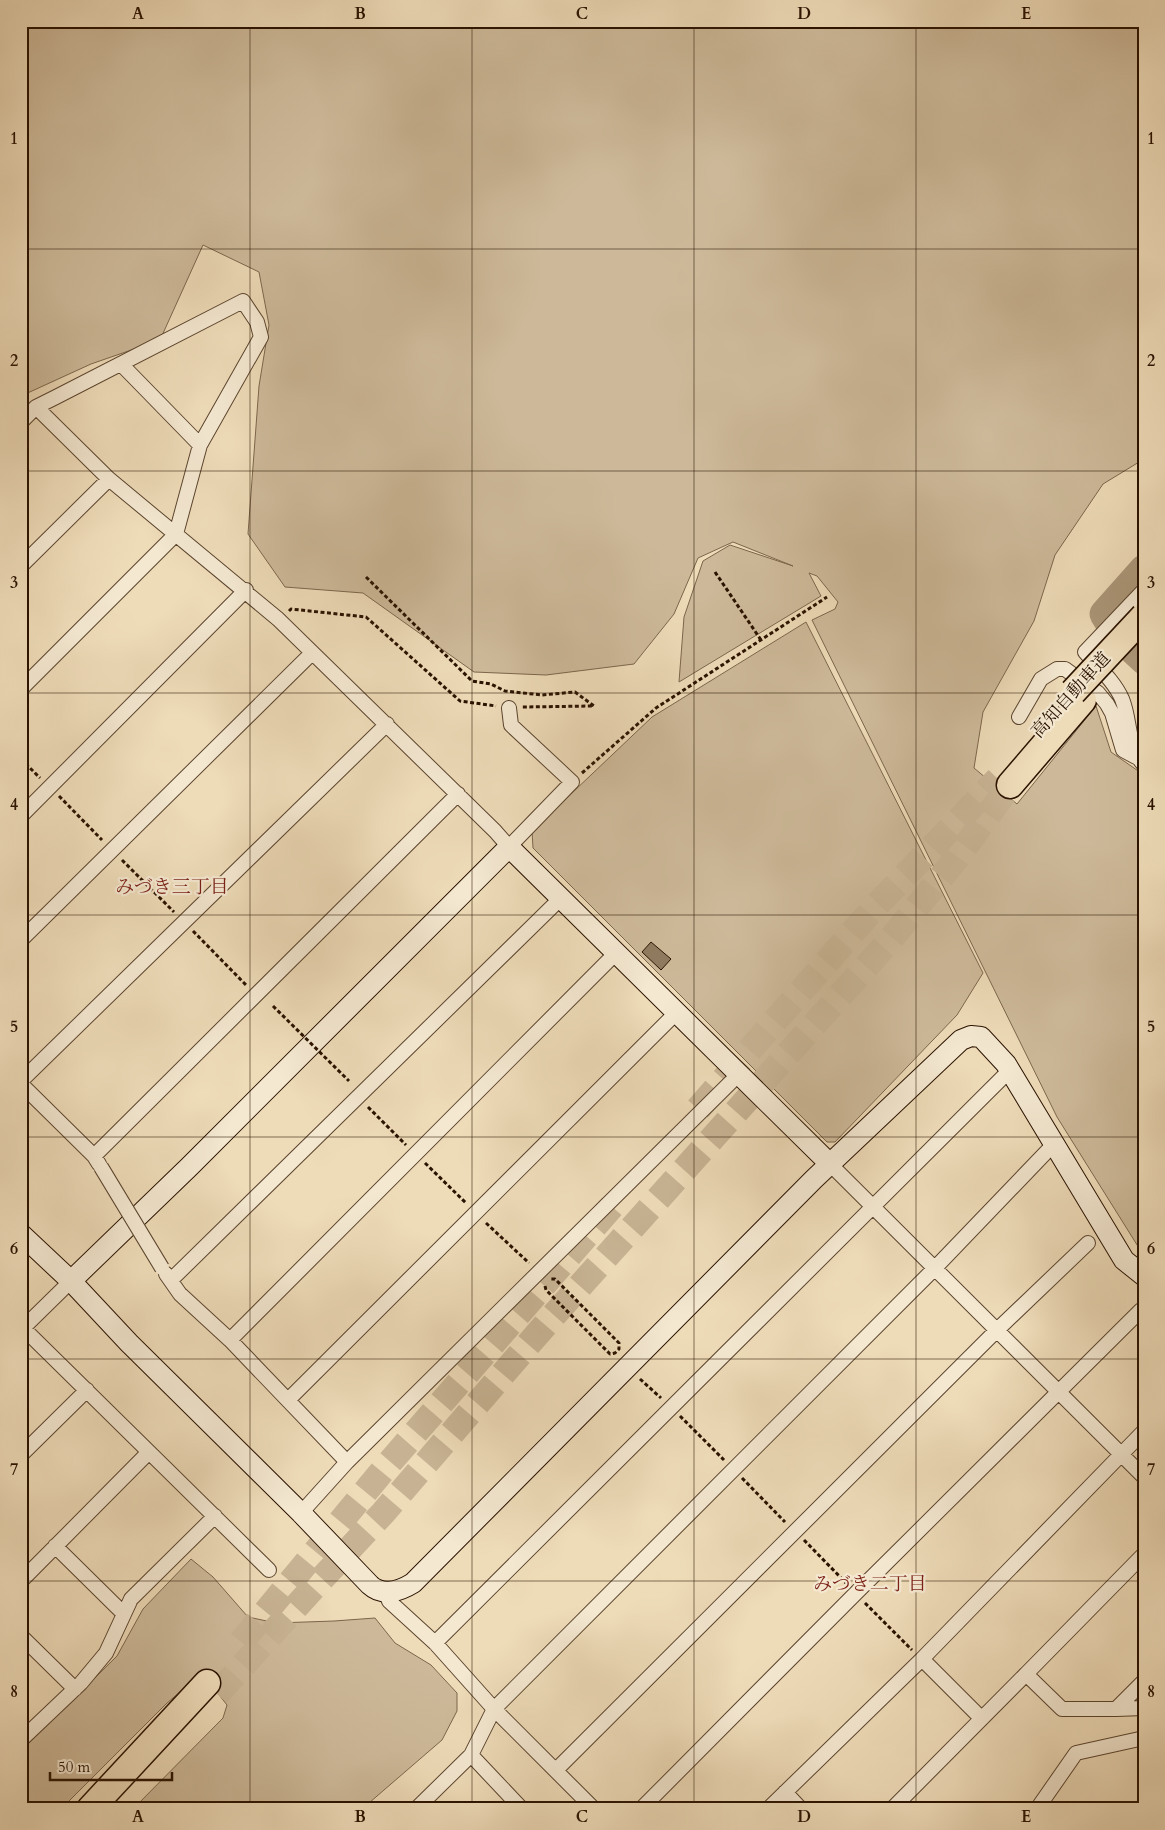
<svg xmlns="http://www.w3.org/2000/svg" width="1165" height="1830" viewBox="0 0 1165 1830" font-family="Cardo,'Noto Serif JP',serif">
<rect width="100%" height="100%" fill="#eedbb8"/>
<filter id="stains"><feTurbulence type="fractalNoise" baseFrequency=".004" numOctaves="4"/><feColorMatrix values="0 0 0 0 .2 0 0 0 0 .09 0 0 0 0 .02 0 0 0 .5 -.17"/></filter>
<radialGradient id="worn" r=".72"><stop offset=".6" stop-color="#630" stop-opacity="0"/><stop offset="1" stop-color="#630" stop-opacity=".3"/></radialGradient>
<path fill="#cdb999" stroke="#7c664c" d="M21,21h1123v438l-41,25 -48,71 -21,66 -51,91 -9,56 43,36 79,-98 15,46 33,23v481l-87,-139 -245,-497 23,-11 3,-7 -21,-26 -8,-3 12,23 -142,86 5,-65 19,-56 27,-16 63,21 -60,-24 -35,16 -24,56 -40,50 -88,11 -72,-3 -111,-79 -78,-6 -37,-53 11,-148 10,-61 -10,-53 -56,-27 -43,95 -69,24 -70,32z
M806,622l177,351 -26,42 -122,127h-8l-294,-294 -1,-17 120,-114z
M191,1559l22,18 35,40 28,6 58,-2 41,-3 20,25 36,22 26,28v18l-15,29 -80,69h-229l90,-91 4,-13 -25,-32 -36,31 -105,105h-40v-58l96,-95 26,-47z"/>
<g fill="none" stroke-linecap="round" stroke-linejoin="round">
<path stroke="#ab9779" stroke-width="29" d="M1144,569l-40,45 13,21 27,25"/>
</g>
<path fill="#907b60" stroke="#2a1200" d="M651,942l20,17 -10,11 -19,-18z"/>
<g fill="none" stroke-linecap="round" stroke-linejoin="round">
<path stroke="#c7b393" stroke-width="26" stroke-dasharray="26 13" stroke-linecap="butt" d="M698,1109l175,-200 125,-130
M241,1642l143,-173 228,-263
M217,1694l97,-107 69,-74 163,-189 344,-384 66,-81 54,-74"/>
<g stroke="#5b442e" stroke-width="16">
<path id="street" d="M121,364l79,81
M36,407l73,72 169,140 217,212 14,16 63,-65 -61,-57 -2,-17
M21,422l15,-15 20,-10 187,-96 14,21 4,15 -61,108 -24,89 -155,155
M21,566l88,-87
M1144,590l-59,62c13,15 29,29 37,47 9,22 5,48 22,66
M1019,717l22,-38 16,-10h8l33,24 9,11 5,9 11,37 13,7
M21,816l225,-226
M21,940l291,-287
M21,1081l366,-357
M21,1084l73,72 5,8
M94,1156l364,-362
M830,1164l314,313
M166,1274l14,20 50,46 117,122
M171,1280l389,-381
M21,1326l248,244
M21,1330l50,-49
M230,1340l386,-387
M288,1400l388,-387
M21,1455l66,-65
M301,1513l46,-51 391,-387
M55,1546l68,67
M21,1581l128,-129
M385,1591l4,10 46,42 59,66 -23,46 -55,54
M21,1636l54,53
M435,1643l575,-573
M922,1659l59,59
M1026,1674l118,-120
M1116,1709l28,-1
M21,1740l60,-57 25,-30 25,-54 84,-83
M471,1755l51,54
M556,1770l441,-440 91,-87
M785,1792l16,17
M594,1809l-100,-100 441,-441 119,-124
M641,1809l215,-216 285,-283
M768,1809l154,-150 222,-228
M892,1809l134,-135 36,35h54l28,-28
M1037,1809l39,-56 68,-15"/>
</g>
<g stroke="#2a1200" stroke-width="22">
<path id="secondary" d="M21,1234l50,47 58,62 172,170 69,72c13,12 30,6 43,-2l401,-404 147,-139 10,-4 10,1 25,27 118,196 20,16
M71,1281l118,-114 320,-320 321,317"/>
</g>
<g stroke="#2a1200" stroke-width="29">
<path id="highway" d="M1010,785l73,-85
M90,1809l117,-126"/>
</g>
<path stroke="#2a1200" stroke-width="3" stroke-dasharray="4 2.5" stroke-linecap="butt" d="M715,572l46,68
M366,577l106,104 19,3 14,7 37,4 33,-3 19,14 -72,1
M289,611l2,-2 75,8 94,84 36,5
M21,759l19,19
M582,773l74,-65 171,-111
M59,796l43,44
M122,860l52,52
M193,931l53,54
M368,1107l38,38
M425,1163l41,40
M486,1223l43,40
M545,1286l1,4 64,64 5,-1 4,-4v-6l-64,-64h-4
M640,1379l21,19
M680,1416l44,44
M742,1478l43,44
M804,1540l43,44
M865,1603l47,47"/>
<use href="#street" stroke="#f4e8d1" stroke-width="14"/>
<use href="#secondary" stroke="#f4e8d1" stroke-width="20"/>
<use href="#highway" stroke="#eedbb8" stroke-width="26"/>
<g stroke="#5b442e" stroke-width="16" stroke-linecap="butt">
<path id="street-bridge" d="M101,1167l61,101"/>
</g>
<g stroke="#2a1200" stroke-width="29" stroke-linecap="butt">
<path id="highway-bridge" d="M1073,692l71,-76"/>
</g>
<path stroke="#2a1200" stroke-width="3" stroke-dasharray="4 2.5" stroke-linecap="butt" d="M273,1006l76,75"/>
<use href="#street-bridge" stroke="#f4e8d1" stroke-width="14"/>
<use href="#highway-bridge" stroke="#eedbb8" stroke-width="26"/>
</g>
<path fill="none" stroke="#2a1200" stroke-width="1" stroke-opacity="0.55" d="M250,21v1788M472,21v1788M694,21v1788M916,21v1788M21,249h1123M21,471h1123M21,693h1123M21,915h1123M21,1137h1123M21,1359h1123M21,1581h1123"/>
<g text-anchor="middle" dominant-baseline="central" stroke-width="4.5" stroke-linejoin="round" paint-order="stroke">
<g font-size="18" fill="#2a1200" stroke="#f4e8d1">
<text transform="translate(1071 695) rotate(-48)">高知自動車道</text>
</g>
<g font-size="19" fill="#7a1f14" stroke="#f4e8d1">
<text x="172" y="887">みづき三丁目</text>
<text x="870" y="1584">みづき二丁目</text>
</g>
</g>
<rect width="1165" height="1830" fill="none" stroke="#eedbb8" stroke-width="55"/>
<path d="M50 1772v8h122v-8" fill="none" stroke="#2a1200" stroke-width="2.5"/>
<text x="58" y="1772" font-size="15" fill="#2a1200" stroke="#f4e8d1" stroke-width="4" paint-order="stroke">50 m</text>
<rect x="28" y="28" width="1110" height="1774" fill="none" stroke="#2a1200" stroke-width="2"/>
<g font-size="16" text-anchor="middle" font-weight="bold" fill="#2a1200">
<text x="138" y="19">A</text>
<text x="360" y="19">B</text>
<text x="582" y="19">C</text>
<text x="804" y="19">D</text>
<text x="1026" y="19">E</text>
<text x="14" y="144">1</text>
<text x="1151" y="144">1</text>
<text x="14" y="366">2</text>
<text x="1151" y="366">2</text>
<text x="14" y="588">3</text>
<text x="1151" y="588">3</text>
<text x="14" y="810">4</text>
<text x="1151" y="810">4</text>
<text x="14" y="1032">5</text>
<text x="1151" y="1032">5</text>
<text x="14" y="1254">6</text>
<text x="1151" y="1254">6</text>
<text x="14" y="1475">7</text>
<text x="1151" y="1475">7</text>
<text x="14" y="1697">8</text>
<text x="1151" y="1697">8</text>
<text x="138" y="1822">A</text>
<text x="360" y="1822">B</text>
<text x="582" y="1822">C</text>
<text x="804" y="1822">D</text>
<text x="1026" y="1822">E</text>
</g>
<rect width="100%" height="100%" filter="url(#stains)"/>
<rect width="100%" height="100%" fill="url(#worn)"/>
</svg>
